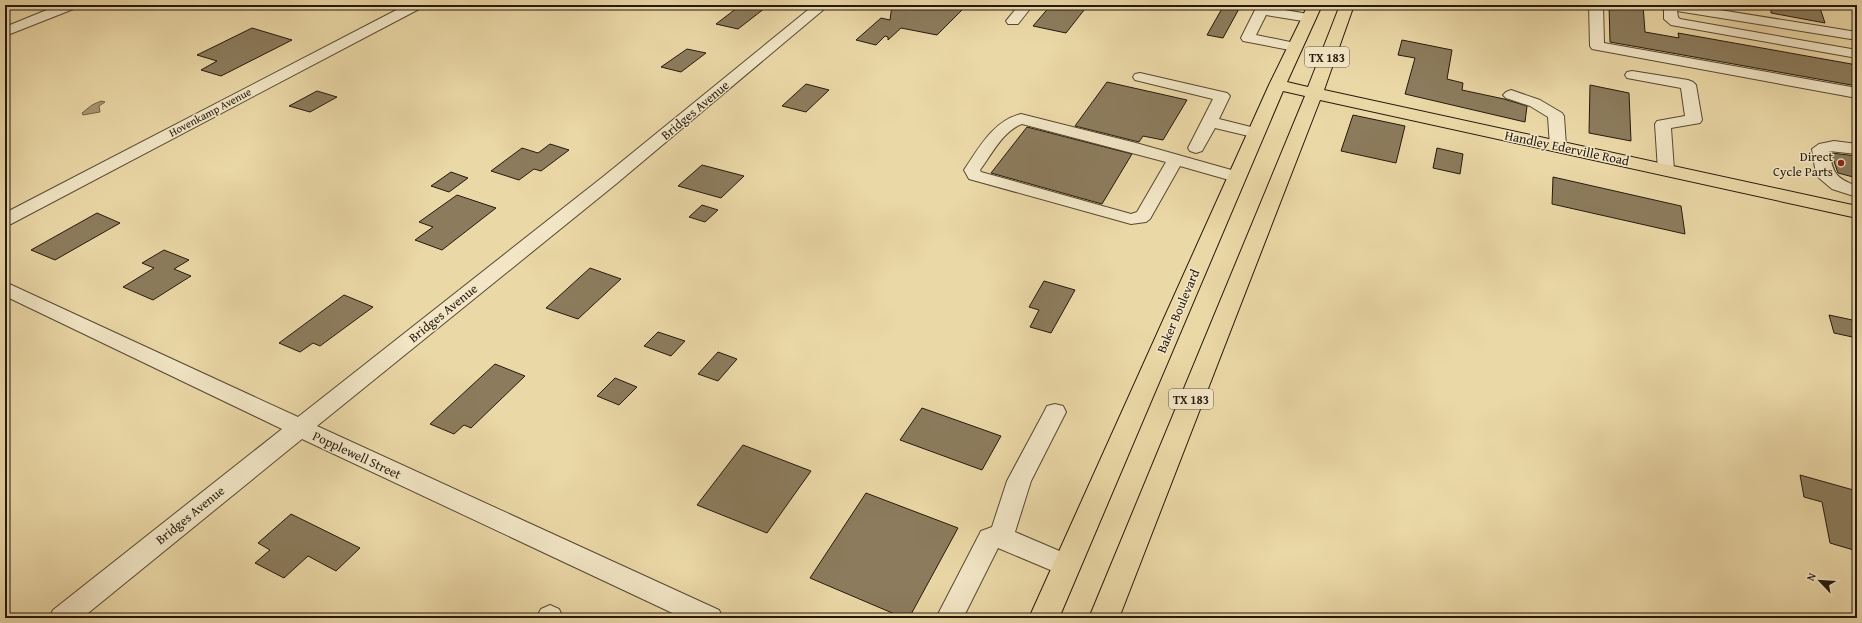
<svg xmlns="http://www.w3.org/2000/svg" width="1862" height="623" viewBox="0 0 1862 623" font-family="'Gentium Book Plus',serif">
<rect width="100%" height="100%" fill="#ebd8a7"/>
<filter id="stains"><feTurbulence type="fractalNoise" baseFrequency=".005" numOctaves="4"/><feColorMatrix values="0 0 0 0 .2 0 0 0 0 .09 0 0 0 0 .02 0 0 0 .5 -.17"/></filter>
<radialGradient id="worn" r=".72"><stop offset=".6" stop-color="#630" stop-opacity="0"/><stop offset="1" stop-color="#630" stop-opacity=".3"/></radialGradient>
<path fill="#a89772" stroke="#746549" d="M101,101l4,1 -6,4 1,6 -17,3 -1,-2 10,-8z"/>
<path fill="#8c7c5d" stroke="#25190c" d="M741,5h28l-31,24 -22,-5z
M892,5h75l-30,30 -36,-7 -13,12v-3l-3,-1 -9,9 -20,-5 25,-22 9,2z
M1051,5h37l-22,28 -33,-7z
M1224,5l16,2 -17,31 -16,-3z
M1609,5h34l2,27 34,6 -1,-5 179,32v21l-247,-44z
M1771,5h48l6,18 -54,-10z
M252,28l40,12 -71,36 -20,-6 16,-9 -20,-6z
M1402,40l50,10 -5,29 16,4 -1,7 42,9 23,7 -2,16 -120,-28 10,-36 -17,-3z
M687,49l19,4 -25,19 -20,-5z
M1107,82l80,18 -24,40 -20,-4 -4,6 -64,-16z
M806,84l23,6 -23,22 -24,-6z
M1590,85l39,8 2,48 -42,-8z
M317,91l20,6 -27,15 -21,-6z
M1353,115l52,11 -9,37 -55,-12z
M1027,127l105,27 -30,50 -111,-31z
M550,144l19,6 -28,21 -7,-2 -15,11 -28,-9 31,-23 16,5z
M1437,148l26,6 -3,20 -27,-6z
M1831,153l26,3v22l-19,-5z
M702,165l42,11 -23,22 -43,-12z
M451,172l17,6 -19,14 -18,-6z
M1553,177l128,29 4,28 -133,-30z
M457,195l39,13 -54,42 -27,-10 18,-13 -14,-5z
M702,205l16,5 -13,12 -16,-5z
M97,213l23,10 -65,37 -24,-10z
M164,250l25,10 -15,9 17,7 -38,24 -30,-13 31,-19 -12,-5z
M590,268l31,11 -43,40 -32,-11z
M1044,281l31,9 -24,43 -21,-6 9,-17 -10,-3z
M344,295l29,12 -53,39 -7,-3 -13,9 -21,-9z
M1829,315l28,6v17l-23,-5z
M658,332l27,9 -14,15 -27,-10z
M718,352l19,7 -19,22 -20,-7z
M495,364l30,12 -54,52 -7,-3 -10,9 -24,-10z
M615,378l22,9 -18,18 -22,-9z
M922,408l79,28 -19,34 -82,-30z
M743,445l68,26 -44,62 -70,-28z
M1800,475l57,16v60l-27,-8 -8,-41 -18,-5z
M866,493l92,35 -49,90h-5l-94,-40z
M291,514l69,34 -24,23 -28,-15 -24,22 -29,-15 15,-13 -12,-7z"/>
<g fill="none" stroke-linecap="round" stroke-linejoin="round">
<g stroke="#564933" stroke-width="2">
<path id="minor" d="M59,5h19l-2,3 -71,28v-9z
M406,5h17l-2,3 -410,216 -6,1v-12z
M814,5h15l-213,179 -299,242 402,184 4,8h-40l-381,-179 -220,179h-33l4,-8 229,-181 -277,-133v-14l293,135 306,-241z
M1019,5h14l-15,19h-10l-2,-3z
M1589,5h14l1,38 253,45v10l-265,-49 -2,-3z
M1664,5h25l168,27v8l-180,-29 1,6 2,2 177,31v8l-186,-33 -7,-6z
M1849,5h8v5l-5,-1z
M1262,6l52,9 2,3 -2,3 -5,1 -43,-7 -10,20 44,9 2,3 -2,3 -5,1 -52,-10 -2,-3 14,-28 2,-3z
M1632,71l56,9 5,2 3,3 6,35 -2,3 -29,5 3,42 -2,4 -6,1 -6,-1 -2,-4 -3,-46 2,-3 28,-5 -4,-28 -54,-10 -2,-3 2,-3z
M1140,73l87,20 3,3 -11,23 44,11 2,3 -2,3 -6,2 -42,-10 -13,23 -6,2 -6,-2 -2,-3 25,-49 -78,-19 -2,-3 2,-3z
M1511,90l29,10 22,13 2,3 2,30 -2,3 -6,2 -6,-2 -2,-3 -2,-29 -18,-11 -24,-8 -3,-3 3,-3z
M1021,114l115,29 106,30 3,4 -3,4 -6,1 -56,-16 -30,53 -4,3 -15,2 -162,-45 -5,-9c15,-22 29,-49 57,-56zM1022,124l144,38 -29,50 -6,2 -150,-42 -1,-2c12,-16 23,-39 42,-46z
M1834,141l23,3v10l-28,-3c4,22 6,27 28,35v11l-25,-8 -13,-11 -3,-4 -4,-25 7,-5z
M1055,404l8,2 3,6 -35,69 -16,51 61,26 4,8 -4,8 -9,3 -69,-29 -35,70h-27l45,-87 11,-4 15,-46 37,-69 3,-6z
M550,605l9,4 4,9h-27l5,-9z"/>
</g>
<g stroke="#25190c" stroke-width="2">
<path id="major" d="M1308,5h14l-35,77 21,5 32,-82h14l-30,85 533,116v12l-537,-118 -201,518h-30l216,-522 -22,-5 -224,527h-30l240,-533z"/>
</g>
<use href="#minor" fill="#f2e6c6" fill-rule="evenodd"/>
<use href="#major" fill="#ebd8a7" fill-rule="evenodd"/>
</g>
<circle fill="#8f2418" stroke="#f2e6c6" stroke-width="1.5" cx="1841" cy="163" r="4"/>
<g text-anchor="middle" dominant-baseline="central" stroke-width="3" stroke-linejoin="round" paint-order="stroke">
<g font-size="11" fill="#25190c" stroke="#f2e6c6">
<text transform="translate(210 112) rotate(-28)">Hovenkamp Avenue</text>
</g>
<g fill="#f2e6c6" stroke="#625644" stroke-width="1">
<rect x="1305" y="47" width="44" height="20" rx="3"/>
<rect x="1169" y="389" width="44" height="20" rx="3"/>
</g>
<g font-size="12" font-weight="bold" fill="#25190c">
<text x="1327" y="57">TX 183</text>
<text x="1191" y="399">TX 183</text>
</g>
<g font-size="13" fill="#25190c" stroke="#f2e6c6">
<text transform="translate(695 110) rotate(-40)">Bridges Avenue</text>
<text transform="translate(1567 148) rotate(12)">Handley Ederville Road</text>
<text transform="translate(1178 311) rotate(-67)">Baker Boulevard</text>
<text transform="translate(443 313) rotate(-39)">Bridges Avenue</text>
<text transform="translate(357 455) rotate(25)">Popplewell Street</text>
<text transform="translate(190 515) rotate(-39)">Bridges Avenue</text>
</g>
<g font-size="13" fill="#25190c" stroke="#f2e6c6" text-anchor="end">
<text x="1833" y="156">Direct<tspan x="1833" dy="15">Cycle Parts</tspan></text>
</g>
</g>
<rect width="1862" height="623" fill="none" stroke="#ebd8a7" stroke-width="20"/>
<rect x="6" y="6" width="1850" height="611" fill="none" stroke="#25190c" stroke-width="2"/>
<rect x="10" y="10" width="1842" height="603" fill="none" stroke="#25190c"/>
<g transform="translate(1820 581) rotate(295)" stroke="#f2e6c6" stroke-width="3" paint-order="stroke">
<path d="M0-3L7 15L0 10L-7 15Z" fill="#25190c"/>
<text y="-6" font-size="11" font-weight="bold" text-anchor="middle" fill="#25190c">N</text>
</g>
<rect width="100%" height="100%" filter="url(#stains)"/>
<rect width="100%" height="100%" fill="url(#worn)"/>
</svg>
